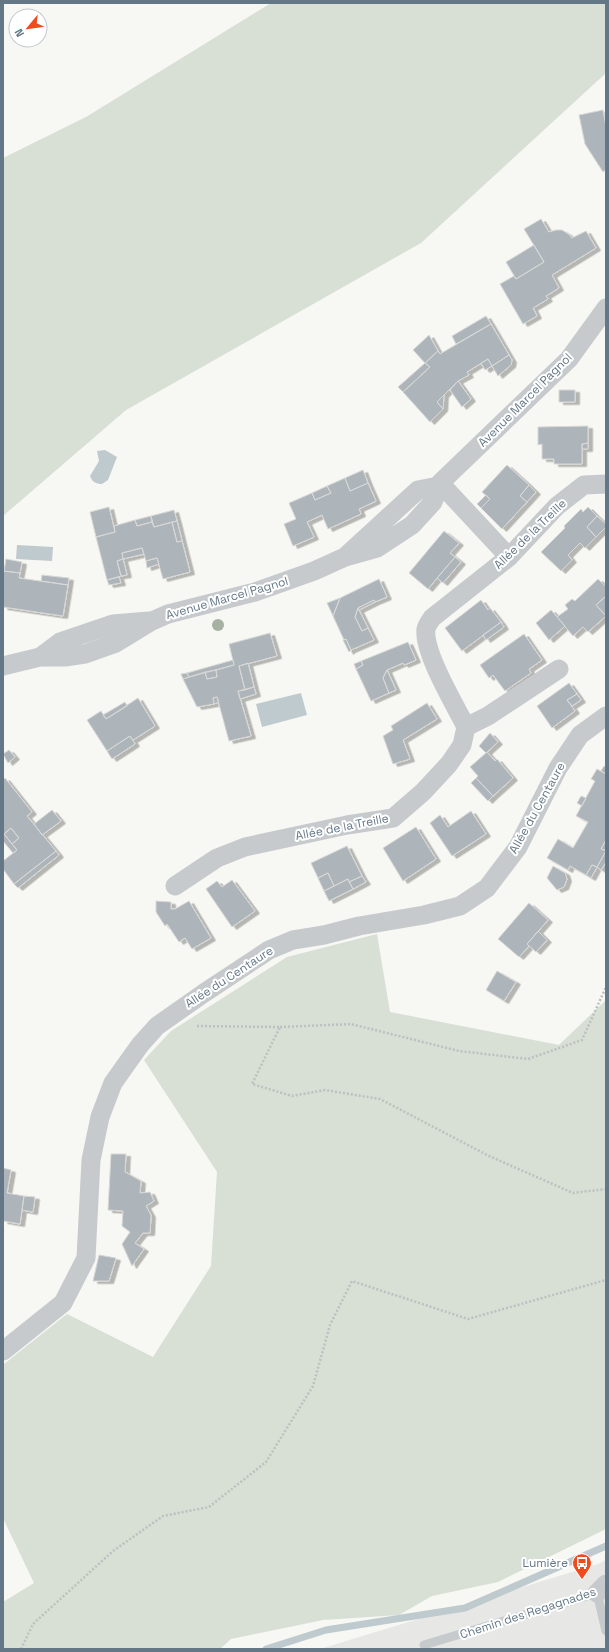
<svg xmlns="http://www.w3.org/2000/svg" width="609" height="1652" viewBox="0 0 609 1652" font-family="'Space Grotesk',sans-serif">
<defs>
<filter id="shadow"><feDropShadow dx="4.5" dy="2.5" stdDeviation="0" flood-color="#0004"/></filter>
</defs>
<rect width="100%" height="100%" fill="#f7f7f3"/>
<path fill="#e7e8e6" d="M606,1560v89h-286l278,-85z"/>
<path fill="#d8dfd4" d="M271,3h335v70l-185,170 -295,167 -123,106v-358l83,-41z
M377,934l13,78 169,33 47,-45v529l-108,53 -66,14 -33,19 -76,5 -92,19 -11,10h-217v-47l31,-19 -31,-65v-148l1,-6 63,-50 86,43 58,-91 6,-94 -73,-112 27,-29 116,-74z"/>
<path fill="#bfcacf" d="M105,450l12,7 -9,23 -6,4c-6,0 -10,-2 -12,-8l9,-15 -2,-10z
M17,545l36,2 -1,14 -36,-2z
M301,693l6,22 -45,12 -6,-23z"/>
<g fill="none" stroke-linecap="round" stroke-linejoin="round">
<path stroke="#bfcacf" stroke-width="7" d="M266,1649l60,-19 139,-22 141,-62"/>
</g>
<path fill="#adb5bb" stroke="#d8d8d6" filter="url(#shadow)" d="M603,110l3,17v42l-3,3 -18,-28 -6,-29z
M541,219l8,13 7,-2h6l8,5 2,3 14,-7 10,17 -44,27 7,13 -13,8 2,3 -15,9 4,8 -14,8 -23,-40 14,-8 2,3 28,-17 -20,-33z
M534,245l10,17 -28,17 -10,-17z
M486,316l5,8 -35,20 -4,-8z
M491,324l18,31 -17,11 -4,-7 -21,13 2,3 -11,6 -21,21 6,7 -13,13 -27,-30 27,-25 -5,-4 13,-12 2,3z
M429,335l9,16 -13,12 -12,-13z
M509,355l3,5 -1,5 -13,11 -6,-10z
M488,359l4,7 -7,4 -4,-7z
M425,363l5,4 -27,25 -5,-5z
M458,381l13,18 -9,8 -12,-17z
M559,390h16v12h-16z
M444,395l-1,14 -6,-7z
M588,426v17l-6,1v20h-28v-5h-12v-15l-4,1v-18z
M588,443v6h-6v-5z
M507,465l22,20 -9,11 7,6 -25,27 -21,-21 9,-9 -8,-7z
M363,470l5,13 -18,8 -5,-13z
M345,478l5,13 18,-8 8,18 -17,8 2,5 -33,15 -6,-14 -15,7 7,15 -21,9 -9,-22 12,-5 -7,-16 23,-10 3,7 16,-7 -4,-7z
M529,485l7,7 -9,10 -7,-6z
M327,486l4,7 -16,7 -3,-7z
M486,495l4,4 -9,9 -4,-4z
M109,507l6,25 -19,5 -6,-25z
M588,507l9,9 -10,11 9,10 -11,11 -5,-5 -12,12 4,5 -11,11 -20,-19 24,-24 -1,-2 17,-17 2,3z
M174,510l3,11 -23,6 -3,-11z
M151,516l1,6 -15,4 -2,-6z
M597,516l9,8v3l-10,10 -9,-10z
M135,520l2,6 15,-4 2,5 18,-5 5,20 5,-1 8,31 -27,7 -6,-21 -11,3 -4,-13 -20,5 1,6 -6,2 4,15 -14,4 -11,-43 19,-5 -1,-6z
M177,521l5,20 -5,1 -5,-20z
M444,531l15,12 -9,10 5,4 -27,32 -19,-16z
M142,548l2,6 -21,5 -1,-6z
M455,557l6,5 -18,21 -6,-5z
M157,558l2,6 -12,4 -1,-7z
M6,559l16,3 -2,11 -16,-2z
M123,559l4,16 -6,1 -4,-15z
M3,571l17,2 -1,5 49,7 -5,31 -60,-9z
M42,575l27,3 -1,7 -27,-4z
M119,577l2,6 -12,2 -2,-5z
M379,579l8,18 -12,5 -1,-2 -16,8 -3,9 7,14 6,-3 6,12 -23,10 -5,-11 -2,1 -11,-24 7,-18z
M598,579l8,8v9l-10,9 10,11 -18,16 -5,-5 -10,9 -16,-19 11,-8 -3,-4 7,-6 3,2z
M606,596v20l-10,-11z
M340,598l-7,18 -6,-13z
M374,600l1,2 -16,8 -1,-2z
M481,600l7,10 2,-2 11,14 -39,29 -17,-23z
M358,608l10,20 -6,3 -7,-14z
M551,610l14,16 -16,14 -13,-17z
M501,622l3,5 -18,13 -3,-5z
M270,633l7,23 -38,10 6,24 -7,1 13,45 -22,5 -12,-44 -4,1 1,6 -17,3 -14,-28 22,-7 2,7 10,-2 -1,-7 18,-5 -5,-21z
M524,634l18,26 -13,9 2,4 -26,18 -12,-16 -4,3 -9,-13z
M346,639l5,11 -2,2 -6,-12z
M408,642l8,18 -12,5 -1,-2 -16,7 -4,8 6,15 -18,8 -15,-32 7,-4 -2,-4z
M233,660l1,5 -45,12 -2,-4z
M361,661l2,4 -7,4 -2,-5z
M248,663l6,24 -9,3 -6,-24z
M216,670l1,7 -10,2 -2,-7z
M387,670l9,20 -7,3 -6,-15z
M187,673l2,4 -6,2 -2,-5z
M569,683l8,11 -10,6 8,11 -23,17 -15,-22z
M254,687l2,7 -16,5 -2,-8z
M577,694l4,6 -9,6 -5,-6z
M217,697l2,5 -5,2 -1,-6z
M138,698l17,28 -22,14 -3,-4 -23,15 -20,-31 14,-9 5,8z
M125,702l2,4 -21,13 -3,-4z
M427,703l10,16 -34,21 7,19 -17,5 -10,-28 10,-6 -2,-4z
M490,733l8,9 -12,11 -7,-7z
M130,736l5,8 -23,15 -5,-8z
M9,750l6,7 -7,6 -5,-9z
M487,752l8,9 2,-2 16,19 -20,18 -17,-18 2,-2 -8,-9z
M604,766l2,1v7l-5,-3z
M597,769l9,5v66l-5,9 5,2 -9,16 -5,-2 -6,10 -16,-9 -2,4 -21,-12 11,-19 15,9 15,-26 -12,-6 19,-35 -4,-2z
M5,778l27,34 -5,4 29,35 -42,33 -11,-15v-8l14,-11 -5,-6 7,-6 -8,-10 -8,7v-55z
M476,778l17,18 -5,5 -17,-18z
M581,796l5,2 -4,8 -5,-3z
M52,810l9,11 -19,14 -8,-11z
M471,811l15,23 -34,22 -22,-33 10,-8 8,12z
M416,827l20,32 -33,22 -20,-33z
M11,828l8,10 -7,6 -8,-10z
M4,834l13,16 -4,3 -10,-12z
M606,840v9l-1,1 -4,-1z
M347,846l15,30 -13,6 -1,-3 -14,7 -6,-13 -10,5 -7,-15z
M56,851l3,4 -41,33 -4,-4z
M606,851v11l-5,8 -4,-3z
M592,865l5,2 -6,11 -5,-3z
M553,866l12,7 2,6 -3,8 -7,3 -10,-12z
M328,873l6,13 -10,5 -6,-13z
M362,876l4,6 -13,7 -4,-7z
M348,879l5,10 -24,12 -5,-10z
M232,880l23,31 -23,16 -26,-38 11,-8 5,6z
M156,901l15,1v7h4l14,-8 22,37 -19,11 -7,-11 -6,4 -12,-18 -2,2 -9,-14z
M529,903l19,17 -21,24 2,2 -10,11 -21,-18z
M538,931l9,9 -11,12 -9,-8z
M497,971l19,11 -12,19 -18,-11z
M111,1154h15l-1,18 16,9 -1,12 10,-1 4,9 -8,5 5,9 -1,18h-7l-8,10 9,6 -12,17 -10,-22 8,-12 -8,-6 1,-15 -15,-1z
M3,1168l8,2 -4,23 17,3 -4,28 -17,-3z
M24,1196l11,1 -2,15 -11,-2z
M99,1255l17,3 -7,23h-16z"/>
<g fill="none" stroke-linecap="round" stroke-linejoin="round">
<path stroke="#bdc0c2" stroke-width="2.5" stroke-dasharray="2 2" stroke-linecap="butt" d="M197,1026l83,1 -28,57 40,12 33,-6 55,9 109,57 84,37 33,-4
M280,1027l71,-3 108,27 69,8 54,-19 24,-53
M21,1649l12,-25 80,-73 50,-35 46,-9 57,-45 47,-76 17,-61 22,-44 116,38 138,-39"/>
<path stroke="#c6cacd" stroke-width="9" d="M424,1645l173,-52 9,38"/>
<path stroke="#c6cacd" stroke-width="19" d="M440,483l69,74
M347,555l71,-65 20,-4
M40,657l20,-15 53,-18 36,-3
M3,666l37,-9h25l20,-3 31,-11 36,-22 16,-7 87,-22 59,-21 31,-14 32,-9 35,-23 21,-23 7,-19 129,-124 37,-51
M466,727l22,-11 71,-47
M175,886l42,-28 28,-11 102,-22 46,-7 30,-26 26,-28 13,-19 4,-18c-11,-22 -43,-75 -40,-98 1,-4 4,-8 6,-11l77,-61 48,-51 27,-21 22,-1
M3,1351l60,-48 23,-45 5,-98 9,-43 13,-34 27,-38 17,-19 47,-33 65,-43 24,-10 31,-5 35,-9 65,-11 36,-9 27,-18 31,-41 40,-79 22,-33 26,-19
M597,1593l9,-9"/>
</g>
<circle fill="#a6b1a2" cx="218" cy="625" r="6"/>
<defs>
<g id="bus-pin" transform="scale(1)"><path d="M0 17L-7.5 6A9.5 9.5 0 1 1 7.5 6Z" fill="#ee4c1c" stroke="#fff"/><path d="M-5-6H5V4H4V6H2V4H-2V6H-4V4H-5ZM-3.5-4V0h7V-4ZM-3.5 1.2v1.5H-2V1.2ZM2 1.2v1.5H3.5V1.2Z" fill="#fff"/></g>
</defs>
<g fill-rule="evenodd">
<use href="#bus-pin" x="582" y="1563"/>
</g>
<g text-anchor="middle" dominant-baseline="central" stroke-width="4" stroke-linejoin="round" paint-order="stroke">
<g font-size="12" fill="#647786" stroke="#fff">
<text transform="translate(525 400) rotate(-45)">Avenue Marcel Pagnol</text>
<text transform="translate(530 534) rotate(-44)">Allée de la Treille</text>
<text transform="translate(227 598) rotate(-16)">Avenue Marcel Pagnol</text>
<text transform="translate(537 808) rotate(-61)">Allée du Centaure</text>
<text transform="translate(342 827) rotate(-11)">Allée de la Treille</text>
<text transform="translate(229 977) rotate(-33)">Allée du Centaure</text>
<text transform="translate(528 1613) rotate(-18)">Chemin des Regagnades</text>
</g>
<g font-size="12" fill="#647786" stroke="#fff" text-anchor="end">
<text x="568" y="1563">Lumière</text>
</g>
</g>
<rect width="609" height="1652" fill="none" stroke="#647786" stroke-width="8"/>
<g transform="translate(28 28) rotate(241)"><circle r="19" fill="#ffffff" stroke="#c1c9cf"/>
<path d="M0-3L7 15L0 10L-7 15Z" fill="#ee4c1c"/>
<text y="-6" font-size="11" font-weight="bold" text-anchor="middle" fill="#647786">N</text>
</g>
</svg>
